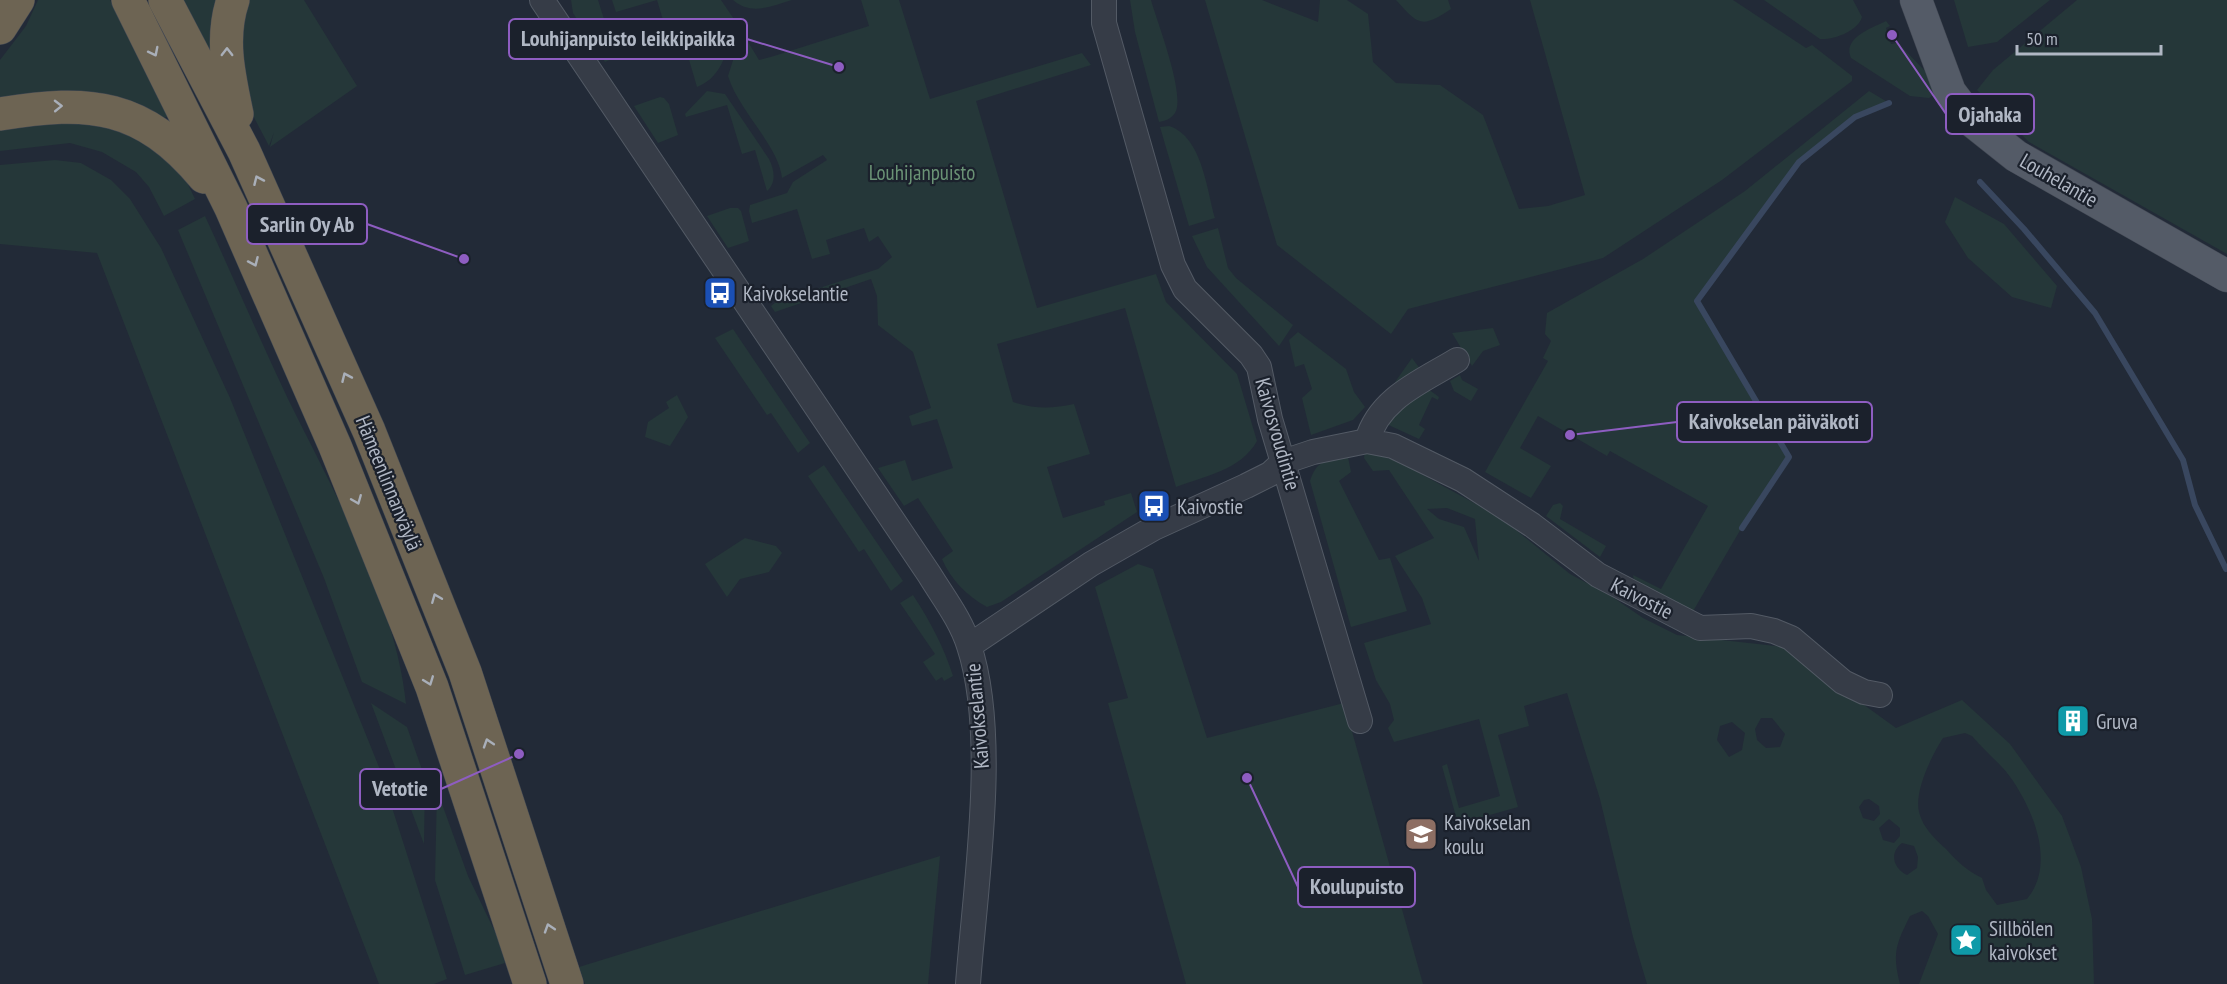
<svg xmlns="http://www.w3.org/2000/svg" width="2227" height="984" viewBox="0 0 2227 984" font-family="'PT Sans Narrow',sans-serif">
<rect width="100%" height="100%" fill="#222a37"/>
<path fill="#253739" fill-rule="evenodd" d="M38,0h72l59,116 -5,2 -164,-13v-45l26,-34z
M183,0h40l-11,52 -3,-3z
M243,0h61l53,86 -87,61 4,-15 -5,14 -21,-40 -10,-43z
M571,0h27l18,57 -11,5 -32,-49z
M612,0h109l15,22c-10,26 -11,54 -39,65l-12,-41 -13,4 -15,-50 -41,12z
M733,0h59c-20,6 -41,16 -59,0z
M861,0h38l31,99 152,-46 9,12 -115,36 61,207 119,-34 10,28 71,72 20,67c-16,29 -52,35 -81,46l-51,-179 -128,36 16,58c22,7 38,7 61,2l16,50 -43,13 16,51 42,-13 -1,-4 27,-8 6,19 -136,90 -14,5c-20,-11 -36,-27 -45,-48l11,-8 -35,-53 -14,8 -26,-38 27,-8 7,21 41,-13 -16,-49 -25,7 -3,-10 22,-8 -18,-56 -35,-27 -1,-29 -6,-17 -96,33 -4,-6 5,-4 102,-33 14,-12 -14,-21 -9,6 -5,-14 -38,12 4,14 -18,5 -15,-50 -45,14 -3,-12 1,-6 37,-12 6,-11 34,-22 -4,-5 -41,23c-3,-32 -44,-68 -54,-102l14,-44 17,28 15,-4 95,-30z
M1130,0h21c6,22 35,95 24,113 -4,6 -10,8 -16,9l-24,-90z
M1205,0h57l56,22 2,-22h27l21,14 5,48 23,21 44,2 43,30 36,94 29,-3 37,-11 -55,-195h203l73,48 6,-3 40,31v5l-130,99 -119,78 -195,51 -17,25 -114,-89z
M1396,0h52l3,9c-29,19 -32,17 -55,-9z
M1764,0h89l9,17c-4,14 -28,23 -42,22z
M1954,0h96l-53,42 -29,5z
M2077,0h150v254l-198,-112 -52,-52 16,-20z
M1886,21l4,5 -4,2 5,16 7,-1 28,29 10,21 -7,5 -19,-2 -59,-38c-9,-20 21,-30 35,-37z
M707,91l18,3 44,65c5,10 8,23 -2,32l-12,-41 -13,4 -15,-49 -41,12 -1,-3z
M1869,91l20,12 -34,14 -56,45 -102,139 92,156 -29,39 -68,117 -57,-27 -2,-11 28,14 47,-83 -98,-55 -3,5 -69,-40 -18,32 31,18 -20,32 -46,-26 63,-111 -5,-3 8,-17 -6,-7 2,-21 96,-54 102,-68z
M660,97l4,1 5,6 9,31 -20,8 -24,-37z
M71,120l68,14 42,36 14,29 -31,17 -15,-29 -13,-15 -34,-20 -32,-9 -70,8v-25z
M1169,126c33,10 38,64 46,92l-26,8 -29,-99z
M55,160l26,3 30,17 19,19 31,49 69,150 149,369 68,212 -13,5h-55l-282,-731 -97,-9v-79z
M1955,197l49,27 53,62 -6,22 -39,-11 -44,-39 -23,-36z
M730,208h8l3,3 8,30 -21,7 -21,-32z
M205,216c28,61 54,122 83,183 45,91 108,203 118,305l-44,-22 -38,-104 -146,-348z
M1218,228l10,40 8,10 57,47 -14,21 -72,-79 -15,-31z
M1493,328l7,17 -17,6 -11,15 -20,-33z
M733,329l77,114 -12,10 -27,-40 -4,2 -52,-77z
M1298,332l48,37 8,23 11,15 -12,13 -42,15 -9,-37 10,-9 -8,-25 -9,3 -6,-27z
M1412,358l9,12 -24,15 -2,-3z
M1460,375l2,5 16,9 -7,12 -17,-10 -4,-10z
M1428,389l11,8 -1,3 -6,-3 -13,28 6,4 -6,10 -37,-17z
M677,395l11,22 -18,29 -25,-9 3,-15 21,-14 -3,-6z
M1365,451l32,10 103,56 70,57 41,22 32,22 34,17 107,12 112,81 66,-28 48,44 52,72 19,51 11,52 2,65h-175l19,-50 -10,-18 -6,-5 -12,5c-14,28 -18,37 -10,68h-253l-14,-47 -33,-138 -33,-106 -43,13 5,20 -31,9 20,72 -60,17 -16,-58 5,-2 12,44 41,-12 -21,-77 -85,23 -6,-14 6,-8 -4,-16 -14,-24 -12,-37 67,-19 -9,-26 -27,-42 39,-18 -45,-68 -16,1 -9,-13zM1447,508l28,11 4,42 -15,-34 -25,-8 -12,-10zM1761,718h11l13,16 -5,13 -14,1 -9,-8 -2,-11zM1732,722l13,11 -3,17 -13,7 -12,-17 3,-14zM1965,733l7,3c13,16 30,28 41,45 22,33 42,84 14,118l-30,6 -11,-15 -4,-12c-16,-8 -24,-16 -36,-29 -11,-10 -23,-21 -27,-37 -5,-21 13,-57 24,-74zM1869,799l10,7 1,8 -6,7 -11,-3 -4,-11 5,-7zM1889,819l11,9v8l-6,7 -11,-3 -4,-12zM1902,843l12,3 4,11 -1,11 -10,7c-14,-7 -18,-22 -5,-32z
M1343,455l5,2 3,15 -12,9 40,79 11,-2 17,53 -56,16 -41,-146c6,-19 15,-21 33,-26z
M824,465l79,116 -12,10 -27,-42 -5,3 -51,-76z
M1560,503l3,3 -3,13 46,27 -6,11 -54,-41 7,-11z
M745,538l31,8 6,7 -13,19 -29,7 -13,18 -22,-33z
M1138,564l15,5 54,169 137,-35 79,281h-237l-78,-281 20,-5 -33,-111z
M913,595c17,26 31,52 40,81l-9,5 -2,-4 -6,4 -13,-19 12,-8 -35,-51z
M371,703l36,24 18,51 -1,66z
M437,790l31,86 30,62 7,25 -40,12 -30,-95z
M940,856l-12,128h-343l-6,-17z"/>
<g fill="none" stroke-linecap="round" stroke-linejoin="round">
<path stroke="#39475f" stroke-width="6" d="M1980,182l44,47 71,84 88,147 12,45 31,64
M1742,528l47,-71 -92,-156 102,-139 56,-45 34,-14"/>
<g stroke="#535a65" stroke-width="26">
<path id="minor" d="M542,0l387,574c14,23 32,46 40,72 30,91 6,241 -1,338
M1104,0v23l69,242 12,24 66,66 8,12 11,52 90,302
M1367,441c12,-43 54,-59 90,-81
M969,646l122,-82 63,-36 92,-42 24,-12 13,-12 30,-10 54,-11 26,5 70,34 69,45 66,50 102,53 51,-2 23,5 17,7 52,44 21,10 16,3"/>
</g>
<g stroke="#3f4551" stroke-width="33">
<path id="major" d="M1916,0l34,92 22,29 44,35 211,120"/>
</g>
<g stroke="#404752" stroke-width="34">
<path id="highway" d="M128,0l103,208 104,238 97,241 98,297
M165,0l79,151 125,280 96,241 102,312
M233,0c-13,38 -4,76 4,114
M0,28l18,-28
M0,114c90,-15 143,-10 204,63"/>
</g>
<use href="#minor" stroke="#363c47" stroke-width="24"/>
<use href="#major" stroke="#545b67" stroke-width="32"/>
<use href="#highway" stroke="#6d6453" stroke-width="33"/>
</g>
<defs><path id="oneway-chevron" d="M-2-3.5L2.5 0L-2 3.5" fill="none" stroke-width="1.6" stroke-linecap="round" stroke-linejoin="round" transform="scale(1.5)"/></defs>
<g stroke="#a9afb9">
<use href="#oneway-chevron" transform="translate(154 52) rotate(63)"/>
<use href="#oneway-chevron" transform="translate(227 52) rotate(-90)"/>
<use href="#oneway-chevron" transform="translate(58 106) rotate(-1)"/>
<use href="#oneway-chevron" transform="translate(258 180) rotate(-114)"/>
<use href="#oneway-chevron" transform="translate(254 262) rotate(66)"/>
<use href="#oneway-chevron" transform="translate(346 377) rotate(-114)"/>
<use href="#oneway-chevron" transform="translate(357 500) rotate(68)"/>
<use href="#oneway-chevron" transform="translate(436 598) rotate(-112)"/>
<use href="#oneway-chevron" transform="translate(429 681) rotate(69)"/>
<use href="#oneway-chevron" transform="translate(488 743) rotate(-108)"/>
<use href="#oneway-chevron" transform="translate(549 928) rotate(-108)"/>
</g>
<defs>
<g id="bus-square" transform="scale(1.725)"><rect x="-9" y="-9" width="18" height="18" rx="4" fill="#1a4fb4" stroke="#1b212c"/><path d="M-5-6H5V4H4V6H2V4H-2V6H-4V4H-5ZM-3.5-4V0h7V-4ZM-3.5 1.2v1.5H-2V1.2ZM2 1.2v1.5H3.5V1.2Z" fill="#fff"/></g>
<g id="building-square" transform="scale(1.725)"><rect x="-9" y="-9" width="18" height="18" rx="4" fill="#0f9aa8" stroke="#1b212c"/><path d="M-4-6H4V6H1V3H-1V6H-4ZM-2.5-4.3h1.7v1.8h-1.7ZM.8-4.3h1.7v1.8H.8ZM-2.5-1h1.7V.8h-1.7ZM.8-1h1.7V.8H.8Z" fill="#fff"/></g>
<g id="school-square" transform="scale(1.725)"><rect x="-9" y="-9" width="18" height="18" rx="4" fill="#8d6e63" stroke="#1b212c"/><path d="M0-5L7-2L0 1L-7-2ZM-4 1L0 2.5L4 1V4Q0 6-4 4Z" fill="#fff"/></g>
<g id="sight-square" transform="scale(1.725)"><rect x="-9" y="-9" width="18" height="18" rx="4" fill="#0f9aa8" stroke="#1b212c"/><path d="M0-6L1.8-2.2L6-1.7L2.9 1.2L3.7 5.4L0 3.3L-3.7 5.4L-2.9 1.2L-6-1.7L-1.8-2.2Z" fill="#fff"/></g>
</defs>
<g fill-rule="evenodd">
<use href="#bus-square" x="720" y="293"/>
<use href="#bus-square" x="1154" y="506"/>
<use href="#building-square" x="2073" y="721"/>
<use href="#school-square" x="1421" y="834"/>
<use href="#sight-square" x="1966" y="940"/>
</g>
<g text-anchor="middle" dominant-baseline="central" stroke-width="4.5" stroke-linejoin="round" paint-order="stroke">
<g font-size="21" fill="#6a9275" stroke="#1b212c">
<text x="922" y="172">Louhijanpuisto</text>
</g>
<g font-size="21" fill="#b0b7c4" stroke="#1b212c">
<text transform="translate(2059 180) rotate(30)">Louhelantie</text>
<text transform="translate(1278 434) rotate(74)">Kaivosvoudintie</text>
<text transform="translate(389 483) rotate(68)">Hämeenlinnanväylä</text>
<text transform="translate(1642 598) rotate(27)">Kaivostie</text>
<text transform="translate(977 716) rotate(-95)">Kaivokselantie</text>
</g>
<g font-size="21" fill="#b0b7c4" stroke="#1b212c" text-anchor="start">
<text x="743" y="293">Kaivokselantie</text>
<text x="1177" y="506">Kaivostie</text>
<text x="2096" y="721">Gruva</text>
<text x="1444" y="822">Kaivokselan<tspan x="1444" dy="24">koulu</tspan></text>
<text x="1989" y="928">Sillbölen<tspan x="1989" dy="24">kaivokset</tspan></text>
</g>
</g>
<path fill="none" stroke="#8e5dc1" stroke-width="2" d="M839 67L747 39M1892 35L1946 114M464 259L367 224M1570 435L1677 422M519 754L441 789M1247 778L1298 887"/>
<g fill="#8e5dc1" stroke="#1b212c" stroke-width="2">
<circle cx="839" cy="67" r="6"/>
<circle cx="1892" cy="35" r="6"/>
<circle cx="464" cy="259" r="6"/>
<circle cx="1570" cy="435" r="6"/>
<circle cx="519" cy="754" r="6"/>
<circle cx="1247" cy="778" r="6"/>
</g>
<g fill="#1b212c" stroke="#8e5dc1" stroke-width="2">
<rect x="509" y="19" width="238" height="40" rx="6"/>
<rect x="1946" y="94" width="88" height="40" rx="6"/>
<rect x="247" y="204" width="120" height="40" rx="6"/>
<rect x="1677" y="402" width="195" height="40" rx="6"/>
<rect x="360" y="769" width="81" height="40" rx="6"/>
<rect x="1298" y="867" width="117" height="40" rx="6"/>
</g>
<g font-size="22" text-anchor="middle" font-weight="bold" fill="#b0b7c4">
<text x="628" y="46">Louhijanpuisto leikkipaikka</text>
<text x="1990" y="122">Ojahaka</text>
<text x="307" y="232">Sarlin Oy Ab</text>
<text x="1774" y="429">Kaivokselan päiväkoti</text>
<text x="400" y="796">Vetotie</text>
<text x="1357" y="894">Koulupuisto</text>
</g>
<path d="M2017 45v9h144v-9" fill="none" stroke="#b0b7c4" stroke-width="3"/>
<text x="2026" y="45" font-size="18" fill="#b0b7c4" stroke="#1b212c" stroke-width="4.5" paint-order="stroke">50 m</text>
</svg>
